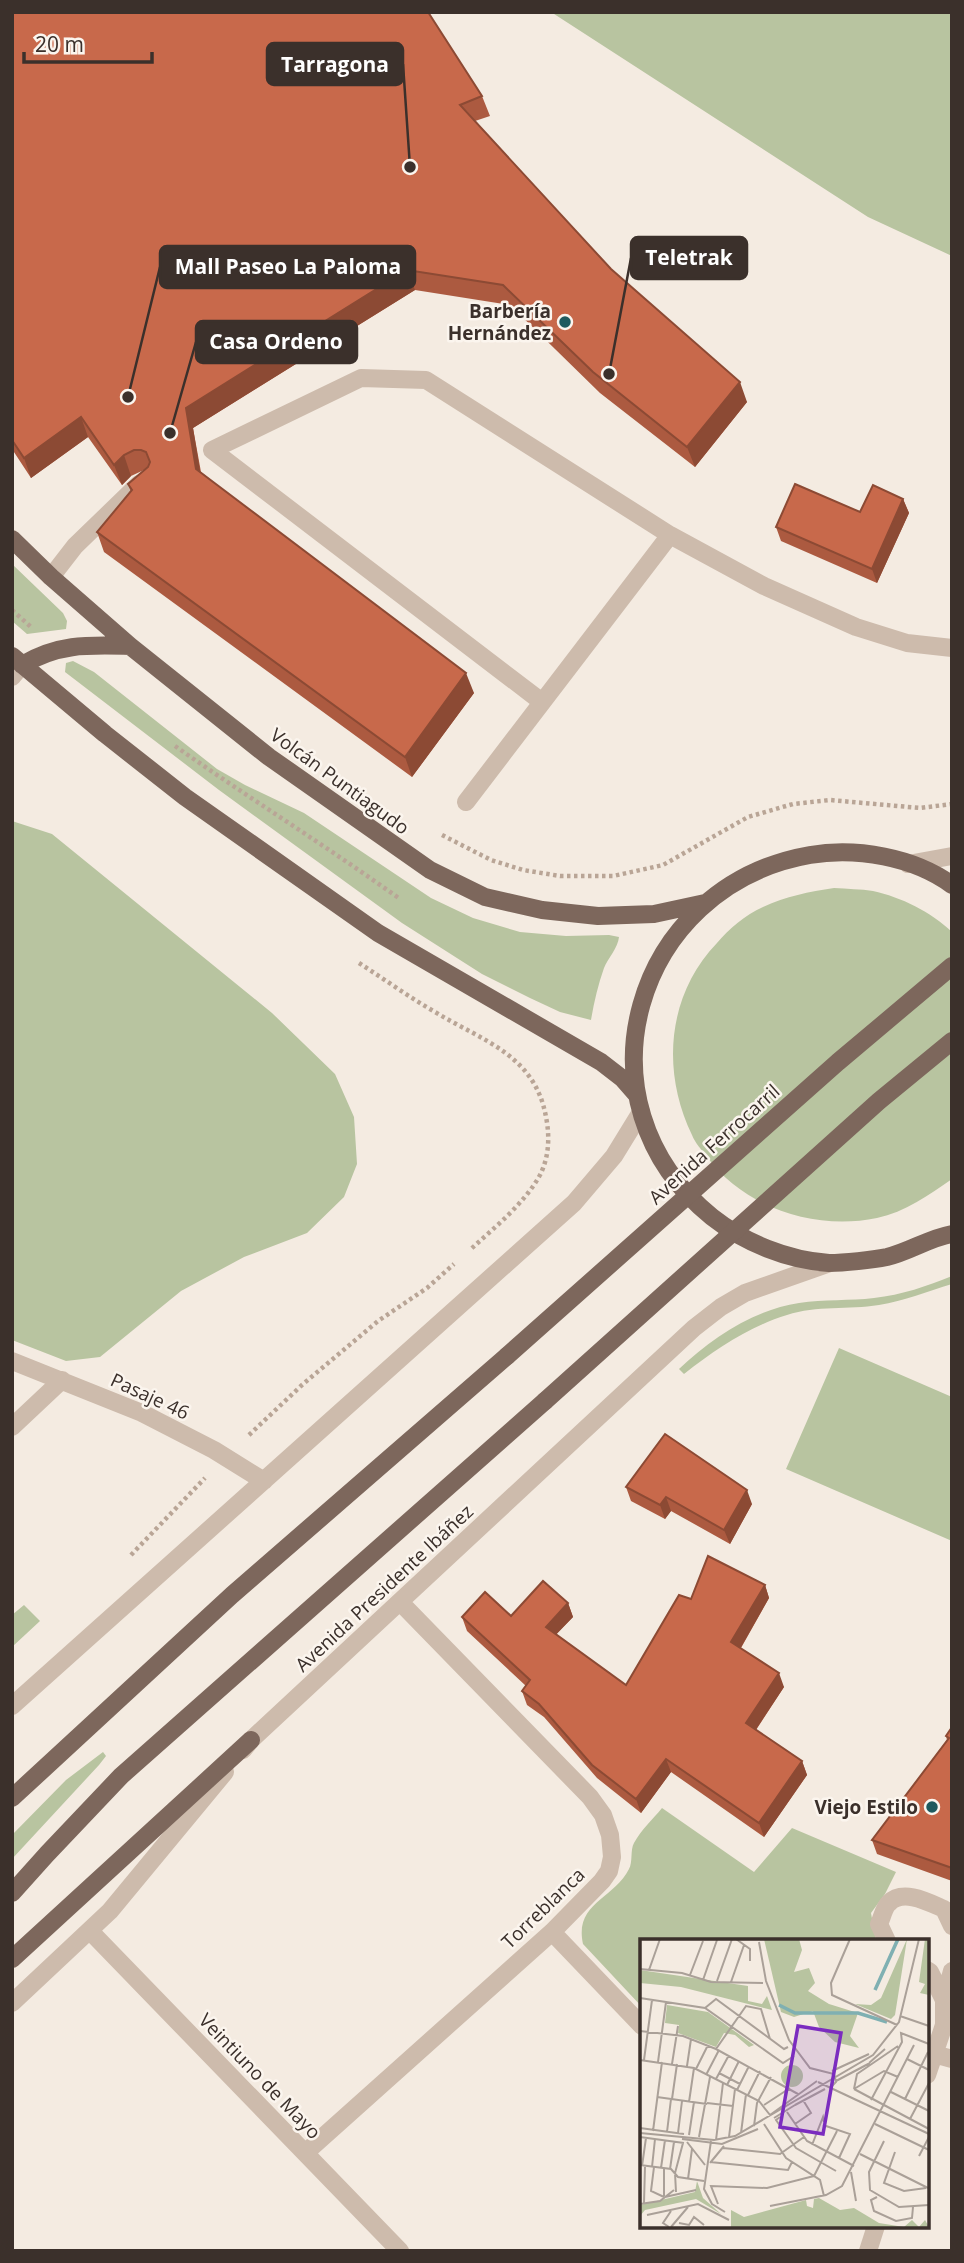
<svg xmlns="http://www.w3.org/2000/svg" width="964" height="2263" viewBox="0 0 964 2263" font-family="'Open Sans',sans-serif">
<rect width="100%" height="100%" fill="#f4ebe1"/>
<path fill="#b8c4a0" d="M551,12h401v244l-84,-39z
M12,564l51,49 4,8 -1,8 -39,5 -15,-13z
M73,661l21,11 123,97 28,16 59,28 127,85 42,20 47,14 46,4 43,-1 10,2c-1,11 -11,21 -15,31 -6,17 -10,34 -13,52l-31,-8 -30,-14 -48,-24 -80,-51 -183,-133 -154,-118 1,-9z
M12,821l40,13 220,179 63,61 19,43 3,47 -13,33 -37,36 -63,24 -63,34 -81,66 -34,4 -54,-21z
M834,888c13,1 27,1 39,3 28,6 58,21 79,41v247c-23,16 -47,33 -75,39 -62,13 -132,-10 -170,-61 -5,-7 -12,-14 -15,-22 -31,-64 -25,-140 25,-192 12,-14 28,-28 46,-36 23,-11 46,-15 71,-19z
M952,1276v8c-24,7 -48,17 -73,21 -31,5 -62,0 -92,10 -39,12 -71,34 -103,59l-5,-5c33,-31 74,-59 120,-66 25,-4 51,-2 75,-5 28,-3 53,-12 78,-22z
M839,1348l113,49v144l-166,-72z
M24,1605l16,16 -28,26v-32z
M103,1752l3,4 -7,9 -87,94v-24l54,-55z
M662,1808l92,64 38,-44 104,44 -11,22 -14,19 5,28h-234v66l-59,-63c-9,-41 31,-45 46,-75 4,-7 1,-19 5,-26 7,-13 19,-24 28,-35z"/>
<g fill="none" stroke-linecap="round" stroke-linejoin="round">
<path stroke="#b9a596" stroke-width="4.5" stroke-dasharray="3.5 3.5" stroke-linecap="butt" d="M12,610l19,17
M175,746c74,52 151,100 225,153
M442,835l49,25 32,10 37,6h53l50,-11 85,-48 45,-13 37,-4 90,8 32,-4
M359,963c25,16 50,34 76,49 48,29 100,43 111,105 4,20 3,40 -6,58 -16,29 -45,52 -69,74
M249,1435l53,-50 76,-64 49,-33 27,-24
M131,1555l74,-77"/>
<path stroke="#cdbbac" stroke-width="18" d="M51,577l24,-31 64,-62 7,-3
M12,677l10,-12
M542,702l-330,-252 149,-72 65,2 244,155 94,51 92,41 51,16 45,5
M466,802l204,-267
M908,864l44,-8
M12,1361l130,52 72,37 50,31
M12,1427l50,-47
M12,1706l562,-503 40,-47 27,-44
M243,1750l8,-10 443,-412 27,-21 24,-14 85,-30
M90,1931l310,320
M552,1932l90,94
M887,1941l-8,-17c3,-6 5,-17 10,-21 14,-15 41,0 55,6l8,17
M927,1970l3,2 14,28
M12,2003l98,-92 115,-139
M934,2054l18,5
M927,2075l17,-50v-25l8,-29
M305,2153l247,-221 50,-51 7,-10 3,-14 -2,-22 -7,-20 -13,-18 -190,-195
M868,2251l8,-25"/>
<path stroke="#7d675c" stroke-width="18" d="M12,539l39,38 79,69 139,111 161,113 55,27 57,13 56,6 56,-2 51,-11
M12,656l93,78 80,63 193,136 223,129 22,17 14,16
M22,665c37,-22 67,-20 108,-19
M952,885c-38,-28 -96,-38 -142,-30 -177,31 -240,248 -98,362 33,26 75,43 117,46 15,0 43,-3 58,-6 22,-5 42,-19 65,-23
M12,1798l220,-203 275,-239
M12,1893l35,-39 74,-78 424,-375
M12,1959l239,-219"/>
<path stroke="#7d675c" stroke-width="18" d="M507,1356l331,-294 114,-96
M545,1401l334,-300 73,-60"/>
</g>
<path fill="#ac5a40" d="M12,12l470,84 8,20 -15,5 136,148 136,133 -52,65 -95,-74 -90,-88 -95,-15 -222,138 8,44 273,221 -62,84 -308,-225 -7,-20 34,-40 -3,-8 16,-14 -13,6 -9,9 -34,-48 -57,41 -19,-29z
M903,499l6,14 -32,70 -96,-42 -5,-14 84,-15z
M626,1487l126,17 -22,40 -59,-33 -6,8 -34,-18z
M765,1585l4,13 -28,50 43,39 -28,43 46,31 5,14 -43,62 -93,-65 -30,41 -44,-35 -53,-61 -17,-12 -5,-14 4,-5 -59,-55 -5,-14 49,-1 57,-13 5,14 -17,17 70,51 65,-86z
M952,1727v154l-75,-27 -5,-14 75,-100 -1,-4z"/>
<path fill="#8c4a34" d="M407,270l8,20 -222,138 10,61 -7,-20 -10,-61z
M740,382l7,20 -52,65 -8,-20z
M81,417l7,20 -57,41 -7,-20z
M124,455l7,21 -9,9 -8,-20z
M903,499l6,14 -32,70 -5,-14z
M466,673l8,20 -62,84 -7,-20z
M747,1490l5,14 -22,40 -6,-14z
M666,1497l5,14 -6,8 -5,-14z
M765,1585l4,13 -33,58 -5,-14z
M568,1603l5,14 -22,23 -5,-13z
M779,1673l5,14 -33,50 -5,-14z
M666,1759l5,13 -30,41 -5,-14z
M802,1761l5,14 -43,62 -5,-14z"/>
<path fill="#c8694b" stroke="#8c4a34" stroke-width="2" d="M12,12h416l54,84 -22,9 151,164 129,113 -53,65 -94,-75 -90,-87 -96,-15 -221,138 10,61 270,204 -61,84 -308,-225 35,-42 -4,-6 20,-17 2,-5 -4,-10 -5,-2h-7l-10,5 -10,10 -33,-48 -57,41 -12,-18z
M795,484l65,28 13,-27 30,14 -31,70 -96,-42z
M665,1434l82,56 -23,40 -58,-33 -6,8 -34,-18z
M708,1556l57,29 -34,57 48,31 -33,50 56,38 -43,62 -93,-64 -30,40 -44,-34 -53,-61 -17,-13 8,-11 -68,-63 23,-25 26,24 32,-35 25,22 -22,24 80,58 53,-90 12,4z
M952,1727v141l-80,-28 77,-102 -3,-2z"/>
<g fill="#1f5a5e" stroke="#fbf5ee" stroke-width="2.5">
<circle cx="565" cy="322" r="7"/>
<circle cx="932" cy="1807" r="7"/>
</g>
<g text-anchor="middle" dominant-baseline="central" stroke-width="5" stroke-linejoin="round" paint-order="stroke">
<g font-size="19" font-weight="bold" fill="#3b302b" stroke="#fbf5ee" text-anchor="end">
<text x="551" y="311">Barbería<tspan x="551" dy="22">Hernández</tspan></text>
<text x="918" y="1807">Viejo Estilo</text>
</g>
<g font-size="19" fill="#3b302b" stroke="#fbf5ee">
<text transform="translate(340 781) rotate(36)">Volcán Puntiagudo</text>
<text transform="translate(714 1144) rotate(-42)">Avenida Ferrocarril</text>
<text transform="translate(150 1396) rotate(25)">Pasaje 46</text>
<text transform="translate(384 1588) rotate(-43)">Avenida Presidente Ibáñez</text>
<text transform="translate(543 1908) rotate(-44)">Torreblanca</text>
<text transform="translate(260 2076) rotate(46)">Veintiuno de Mayo</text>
</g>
</g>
<g transform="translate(640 1939)">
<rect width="289" height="289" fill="#f4ebe1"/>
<path d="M124,0h35l3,11 -8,22 15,-4 6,15 -7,8 21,13 29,9 -8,23 9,12 -24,-6 -16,-15 -6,-16 -19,6 -13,-5zM267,0l-12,76 -4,4 -36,-15 16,1 10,-7zM285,0h4v56l-9,-2 5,-9 -6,-2zM0,31l108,16v15l14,3 5,-8 5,14 -91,-23 -41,-4zM27,66l41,7 46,33 -5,2 -14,-12 -11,-2 -8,14 -38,-14 1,-8 -14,-2zM141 137a11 11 0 1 1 22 0a11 11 0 1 1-22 0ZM57,242l6,17 18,16 -25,-15 -51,11 -5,6v-11l55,-13zM179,259l21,12 14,-2 25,15 25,4 8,-7 7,7 6,-7 4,7h-198v-17l13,7 62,-17 1,6 6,2 1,-9z" fill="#b8c4a0"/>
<path fill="none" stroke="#7fb0b2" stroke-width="3.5" d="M235,51l23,-51M139,66l16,8h63l29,9"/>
<path fill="none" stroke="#aaa098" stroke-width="2" d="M43,0h50M96,0l14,10v12M210,0l-19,44 1,12 65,30M119,3l7,39 23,59 21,28 24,6 2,8 -6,6M0,30l42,4 29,9 52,1M9,31l11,-31M50,36l13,-34M63,41l14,-40M77,42l15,-42M91,43l13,-37M0,59l65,10 78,55 11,-7M65,69l11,-9 68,50 4,-2M260,77l29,10M0,92l43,5 33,13 82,45M76,110l30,-43 15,3 9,30M267,120l22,11M0,121l54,8 65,33 11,14 47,-34M4,121l8,-60M18,123l8,-60M229,124l16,-14M32,125l6,-38M47,127l4,-27M56,130l12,-24M192,132l37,-17M79,134l21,11M66,136l13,-25M76,140l13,-24M196,142l34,-18M178,143l111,52M87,146l12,-24M214,150l75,40M214,150l3,-15 41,-28M214,150l30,-18 14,6M97,151l12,-24M251,153l38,19M108,156l12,-24M17,158l50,7M32,160l5,-35M265,160l23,-47M231,161l31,-58 -1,-9 28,11M49,163l5,-34M67,164l26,3M124,166l26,-17M155,166l30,-16M147,173l20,29 47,25M140,178l-4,3 20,28 40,23M134,179l21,-13M270,180l19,-36M124,185l22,34 34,22 4,16M155,185l16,-11 -8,-13M235,185l54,26M183,186l27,9 -11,24M114,187l3,-23 14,-26M0,189l44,6M13,192l9,-69M27,193l4,-33M0,194l74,7 21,-4 138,-81 26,-33 20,-83M38,194l4,-32M101,194l5,-39M49,196l5,-33M0,198l44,6M59,198l11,-60M89,198l6,-48M42,200l40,5 36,-15M76,201l7,-57M71,202l-7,48 8,15 13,8M244,202l-15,31 1,18 29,17 30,-2M47,203l18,23M172,206l11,-28 1,5M83,209l57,6 24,-17M255,213l-11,31 20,8 22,-3M220,215l68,34M279,217l10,-19M70,223l78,8 4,-8M70,224l14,-17M0,226l31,4 7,8 26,4M2,227l4,-28M12,228l3,-28M14,228l-3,24 13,6M21,229l4,-28M30,230l4,-27M211,233l5,29M174,237l23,-45M48,240l4,-30M36,253l-1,-19 8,-30M24,257v-28M25,258l31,-7M237,258l-6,3 3,11 22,10 16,-3 1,-11M4,264l1,-37M0,265l20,-3 14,-11M78,265l-7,-18 56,2 47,-12M130,267l56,-11 16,-9 72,-141M7,276l51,-11 31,16M39,284l10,2 5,-8 10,8M29,288l-6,-4 8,-12M31,288l17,-20"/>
<path fill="#7b2cbf" fill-opacity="0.15" stroke="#7b2cbf" stroke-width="3.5" d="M158,87l43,7 -18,101 -43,-7z"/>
<rect width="289" height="289" fill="none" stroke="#3b302b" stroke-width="3.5"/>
</g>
<path fill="none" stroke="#3b302b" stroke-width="2.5" d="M410 167L403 64M609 374L631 258M128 397L160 267M170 433L196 342"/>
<g fill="#3b302b" stroke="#fbf5ee" stroke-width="2.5">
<circle cx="410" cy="167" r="7"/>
<circle cx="609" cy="374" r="7"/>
<circle cx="128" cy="397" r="7"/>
<circle cx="170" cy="433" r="7"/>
</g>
<g fill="#3b302b" stroke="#3b302b" stroke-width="2.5">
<rect x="267" y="43" width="136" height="42" rx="7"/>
<rect x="631" y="237" width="116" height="42" rx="7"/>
<rect x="160" y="246" width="255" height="42" rx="7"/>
<rect x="196" y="321" width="161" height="42" rx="7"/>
</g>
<g font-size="21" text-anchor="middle" font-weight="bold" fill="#fff">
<text x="335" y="72">Tarragona</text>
<text x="689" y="265">Teletrak</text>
<text x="288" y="274">Mall Paseo La Paloma</text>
<text x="276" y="349">Casa Ordeno</text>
</g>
<rect width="964" height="2263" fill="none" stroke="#3b302b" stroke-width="28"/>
<path d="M24 52v10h128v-10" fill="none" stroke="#3b302b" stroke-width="3.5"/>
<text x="35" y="52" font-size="21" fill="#3b302b" stroke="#fbf5ee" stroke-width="5" paint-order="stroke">20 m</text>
</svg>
